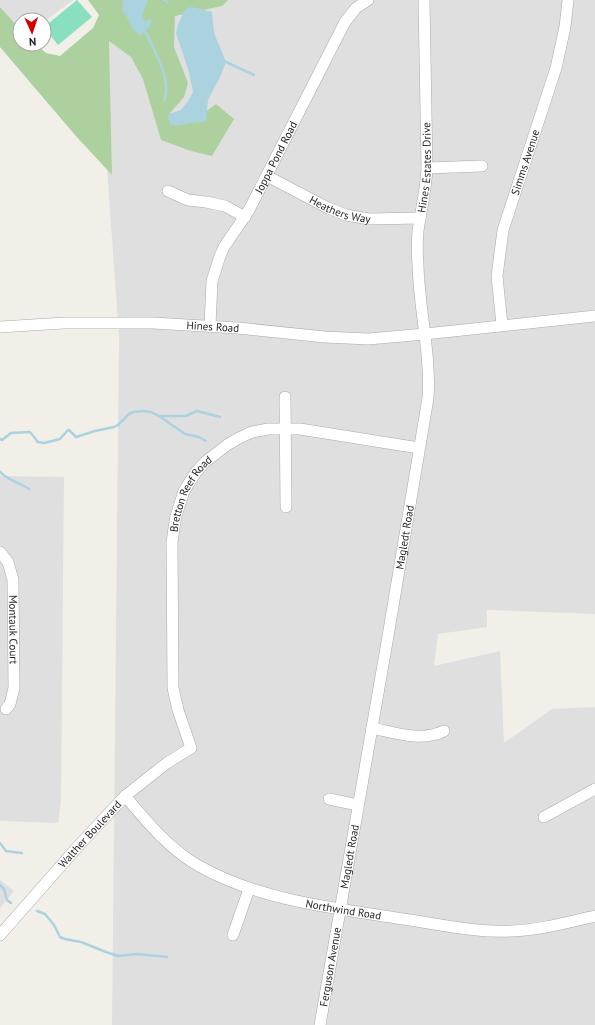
<svg xmlns="http://www.w3.org/2000/svg" width="595" height="1025" viewBox="0 0 595 1025" font-family="'PT Sans',sans-serif">
<rect width="100%" height="100%" fill="#f2efe9"/>
<path fill="#e0dfdf" d="M0,0h73l-29,22v-2h-24v9l-20,-22z
M103,0h492v614l-108,-4v17l-49,7 -4,32 66,-15 4,92 48,-34 43,-2v318h-483l7,-688 -12,-169z
M0,476l64,1 -3,324 -3,22 -58,-2z
M0,880l14,11 -14,17z"/>
<path fill="#add19e" d="M88,0h140l-6,6 -47,10 -1,31 14,36 -4,14 -14,16 3,11 23,-5 20,-15 18,15 -22,37 -21,-5 -30,-11 -18,-61 -12,-22 -22,-16 3,134 -37,-40 -75,-88v-40l20,22v15h16l10,9 14,3 33,-28 6,-13z"/>
<path fill="#88e0be" d="M77,0l15,17 -34,28 -14,-18z"/>
<path fill="#aad3df" d="M123,0h25l-6,16 3,6 5,-3 2,2 -4,8 -7,6h-3l-1,-3 -5,-4 -4,-9 -6,-9z
M192,7l20,5 2,21 12,29 -6,15 -12,23 -2,21c-7,2 -13,1 -20,3 -7,1 -8,3 -16,0l-2,-6 1,-4 12,-4 7,-9 5,-9 -4,-20 -13,-39 2,-8 6,-14 3,-3z"/>
<g fill="none" stroke-linecap="round" stroke-linejoin="round">
<path stroke="#aad3df" stroke-width="2.5" d="M164,0l3,2
M145,31c8,17 28,51 19,69
M226,62l28,13
M160,416h26l11,-5 23,6
M0,439l2,1 9,-7 19,-1 8,10 6,1 16,-4 8,-9h1l7,7 19,-6 19,-4 4,-2 11,-11 5,-2 9,-1 8,1 8,4 26,18 14,3 7,4
M0,472c9,9 18,10 29,17
M0,843l6,8 16,2
M0,885l4,4 3,11 4,3
M37,911l8,3 9,11 6,12 5,2 16,3 25,10 12,4 19,-2 30,3"/>
<g stroke="#a9a9a9" stroke-width="12">
<g id="minor">
<path d="M427,168l55,-2"/>
<path id="s1" d="M267,176l61,32 18,7 23,4 51,-1"/>
<path d="M168,191l20,9 18,2 19,4 20,11"/>
<path id="s2" d="M502,325l-5,-49 6,-46 53,-162 9,-41 3,-27"/>
<path id="s3" d="M210,326l2,-45 8,-25 4,-9 25,-37 96,-188 11,-14 12,-8"/>
<path id="s4" d="M0,327l64,-4h89l85,5 87,9 43,2 57,-5 170,-18"/>
<path d="M285,397l1,110"/>
<path id="s5" d="M0,552l8,10 5,18 1,108 -4,16 -4,5"/>
<path d="M372,728c24,5 49,14 72,3"/>
<path id="s6" d="M125,796c22,26 44,53 74,70 62,35 136,42 204,53 36,5 73,14 109,12 28,-1 56,-9 83,-15"/>
<path d="M329,799l29,6"/>
<path d="M544,817l51,-28"/>
<path id="s7" d="M0,935l81,-92 44,-47 42,-33 24,-15 -13,-38 -5,-22 -1,-145 2,-15 2,-12 8,-25 12,-19 9,-10 22,-17 12,-7 13,-6 16,-3h32l119,19"/>
<path d="M233,935l16,-46"/>
<path id="s8" d="M320,1025l67,-383 41,-244c3,-44 -9,-89 -10,-133 -1,-11 -1,-23 0,-34 3,-21 8,-41 9,-63l-3,-168"/>
</g>
</g>
<use href="#minor" stroke="#fff" stroke-width="11"/>
</g>
<g text-anchor="middle" dominant-baseline="central" stroke-width="3.5" stroke-linejoin="round" paint-order="stroke">
<g font-size="11" fill="#222" stroke="#fff">
<text stroke="none"><textPath href="#s3" startOffset="185">Joppa Pond Road</textPath></text>
<text stroke="none"><textPath href="#s2" startOffset="167">Simms Avenue</textPath></text>
<text stroke="none"><textPath href="#s8" startOffset="868">Hines Estates Drive</textPath></text>
<text stroke="none"><textPath href="#s1" startOffset="81">Heathers Way</textPath></text>
<text stroke="none"><textPath href="#s4" startOffset="213">Hines Road</textPath></text>
<text stroke="none"><textPath href="#s7" startOffset="530">Bretton Reef Road</textPath></text>
<text stroke="none"><textPath href="#s8" startOffset="495">Magledt Road</textPath></text>
<text stroke="none"><textPath href="#s5" startOffset="81">Montauk Court</textPath></text>
<text stroke="none"><textPath href="#s7" startOffset="135">Walther Boulevard</textPath></text>
<text stroke="none"><textPath href="#s8" startOffset="171">Magledt Road</textPath></text>
<text stroke="none"><textPath href="#s6" startOffset="254">Northwind Road</textPath></text>
<text stroke="none"><textPath href="#s8" startOffset="59">Ferguson Avenue</textPath></text>
</g>
</g>
<g transform="translate(32 32) rotate(177)"><circle r="19" fill="#ffffff" stroke="#a7a7a7"/>
<path d="M0-3L7 15L0 10L-7 15Z" fill="#d40000"/>
<text y="-6" font-size="11" font-weight="bold" text-anchor="middle" fill="#222222">N</text>
</g>
</svg>
